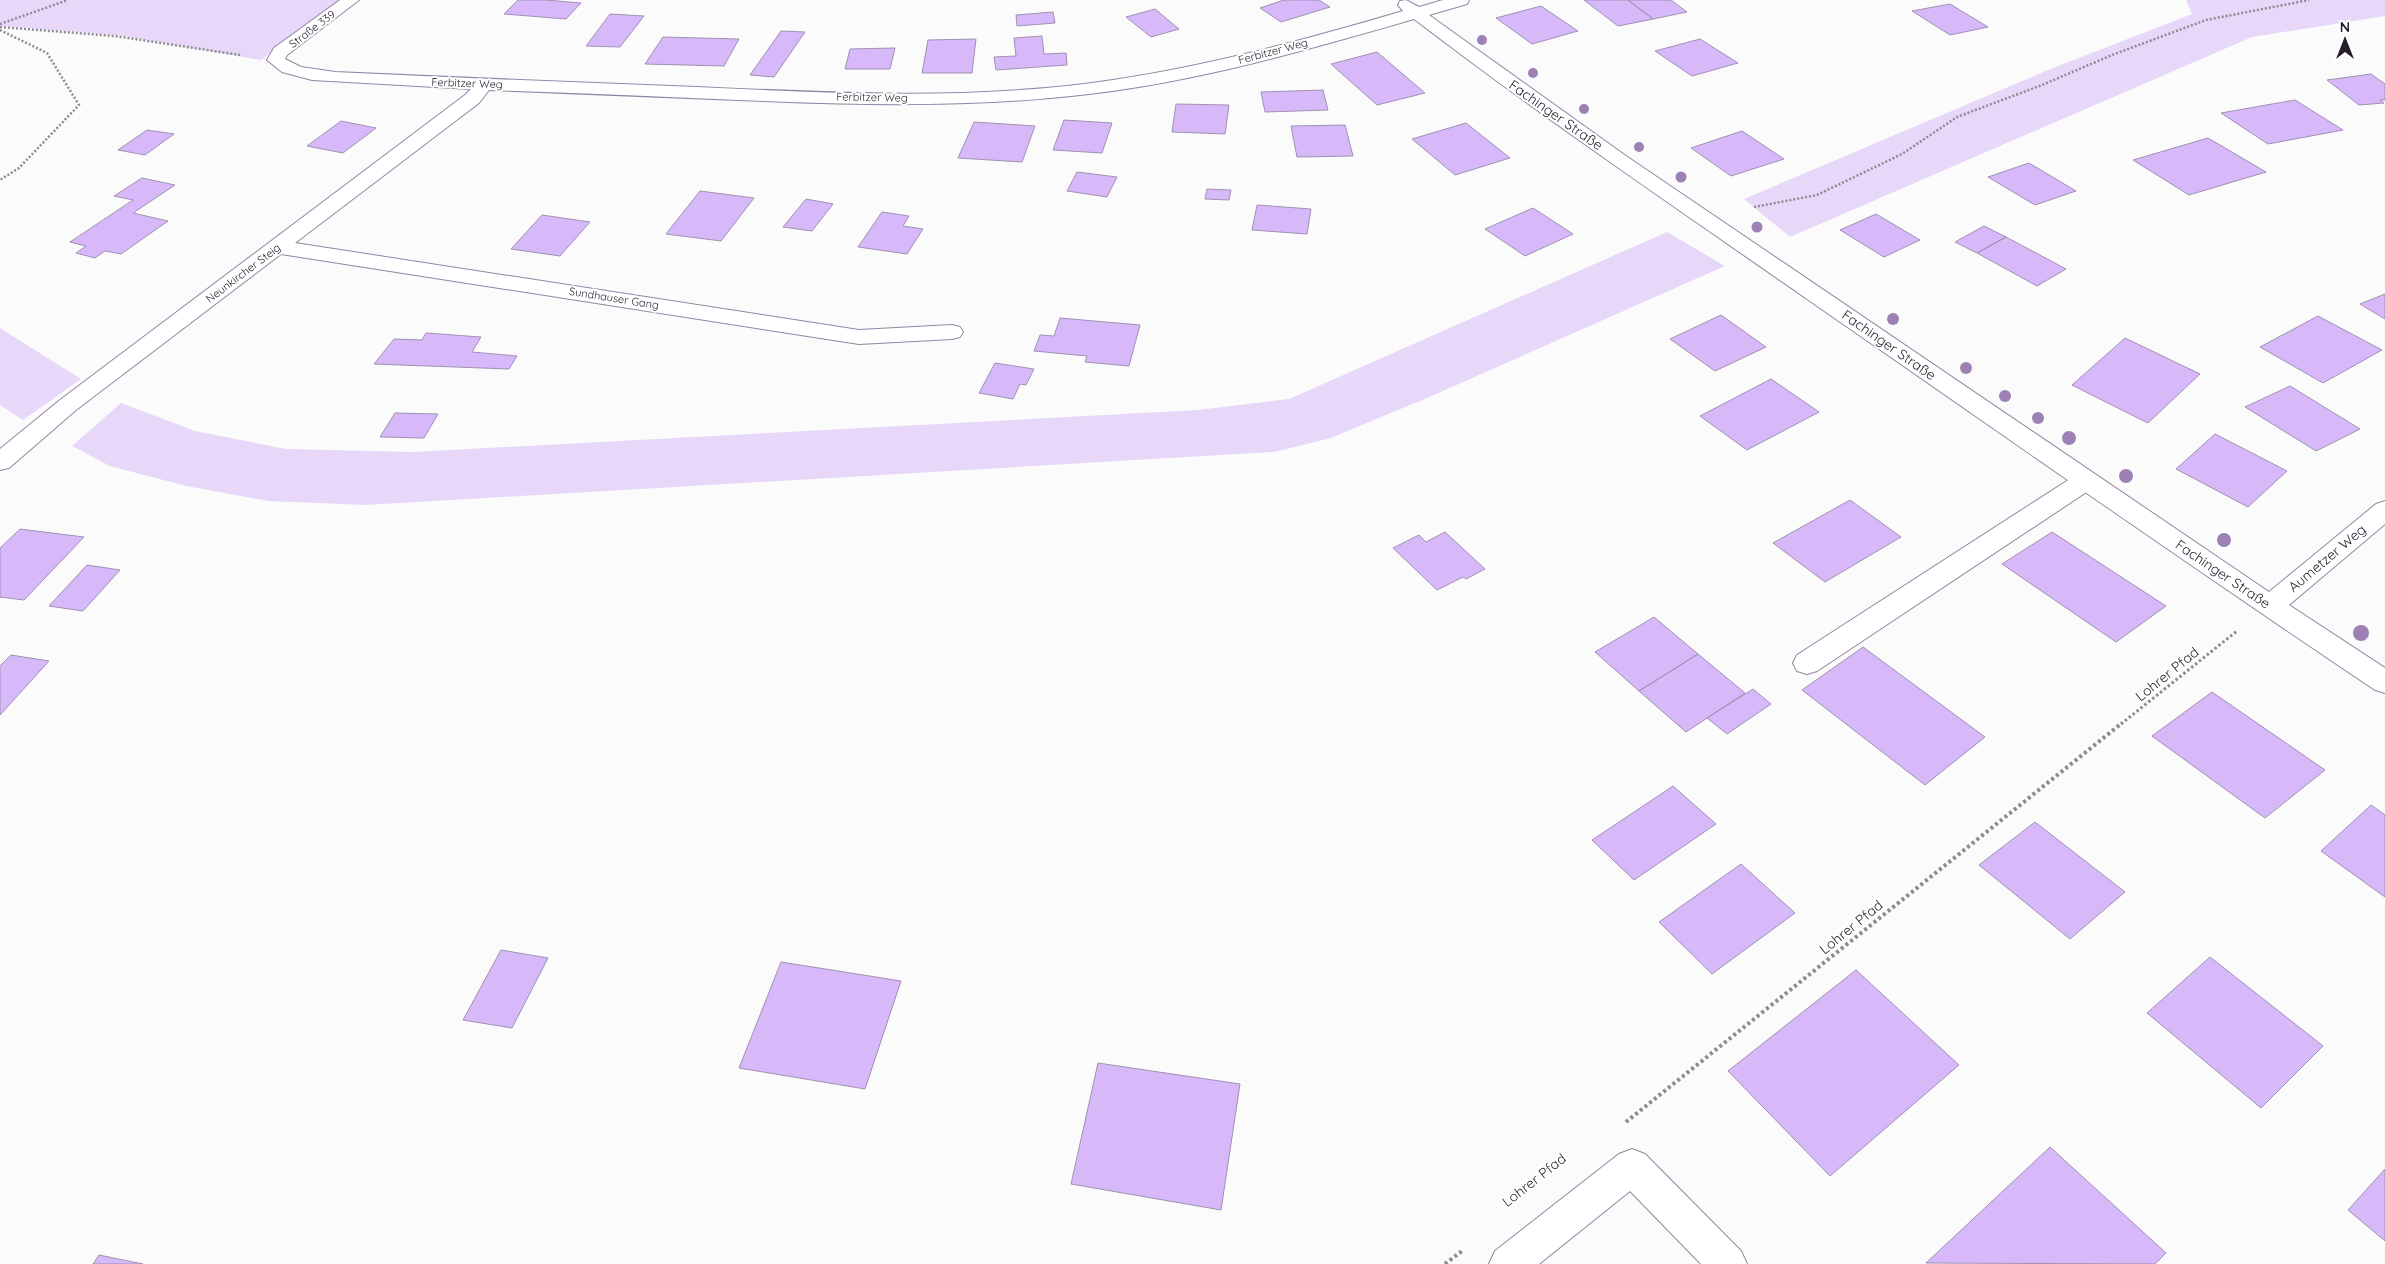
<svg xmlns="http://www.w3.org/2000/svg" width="2385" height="1264" viewBox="0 0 2385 1264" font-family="Quicksand,sans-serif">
<rect width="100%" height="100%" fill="#fbfbfb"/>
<path fill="#e7d8f9" d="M0,0h340l-79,60 -143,-25 -118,-9z
M2186,0h199v16l-133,21 -462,200 -46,-38 304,-129 144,-56z
M1667,232l58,34 -298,132 -96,40 -57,14 -908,53 -98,-4 -82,-15 -76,-20 -38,-20 49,-43 74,28 91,18 128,3 784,-42 91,-11z
M0,328l81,51 -58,41 -23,-15z"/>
<path fill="#d7b9fa" stroke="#a091b2" d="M518,0h28l35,3 -15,16 -62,-5z
M1284,0h35l11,7 -49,15 -21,-14z
M1584,0h44l25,19 -35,7z
M1628,0h43l16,12 -34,7z
M1950,4l38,23 -38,8 -38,-24z
M1541,6l37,25 -46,13 -36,-26z
M1155,9l24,20 -28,8 -25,-20z
M1053,12l2,11 -38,3 -1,-11z
M610,14l34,2 -24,31 -34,-1z
M781,31l24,1 -31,45 -24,-2z
M1042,36l2,18 22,-1 1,12 -71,5 -2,-13 22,-1 -2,-18z
M663,37l76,2 -15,27 -79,-2z
M976,39l-4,34h-50l6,-33z
M1700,39l38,24 -46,13 -37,-25z
M895,48l-5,21h-45l5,-20z
M1377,52l48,41 -48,12 -46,-41z
M2371,74l14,10v16h-5l4,3 -25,2 -32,-25z
M1323,90l5,20 -63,2 -4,-20z
M2295,100l48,30 -75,14 -47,-31z
M1176,104l53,1 -4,29 -53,-2z
M1064,120l48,3 -10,30 -49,-3z
M341,121l35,7 -33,25 -36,-7z
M974,122l61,4 -13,36 -64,-4z
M1466,123l44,35 -55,17 -43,-36z
M1345,125l8,31 -56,1 -6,-31z
M147,130l27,4 -29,21 -27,-5z
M1742,131l42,28 -53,17 -40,-28z
M2208,138l58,34 -77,23 -56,-35z
M2029,163l47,28 -41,14 -47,-28z
M1077,172l40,5 -10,20 -40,-6z
M142,178l33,7 -42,28 35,8 -47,33 -16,-3 -10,7 -19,-5 10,-7 -16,-4 63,-42 -19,-4z
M1207,189l24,1 -2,10 -24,-1z
M700,191l54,7 -33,43 -55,-7z
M806,199l27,5 -21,27 -29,-4z
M1257,205l54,4 -4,25 -55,-4z
M1533,208l40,26 -48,22 -40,-27z
M882,212l27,4 -6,10 20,3 -16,25 -49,-7z
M1876,214l44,26 -36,17 -44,-27z
M542,215l48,7 -30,34 -49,-7z
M1984,226l22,11 -29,16 -22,-11z
M2006,237l60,32 -29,17 -60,-33z
M2385,294v25l-25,-15z
M1721,315l45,32 -51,24 -45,-32z
M2318,316l64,34 -59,33 -63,-36z
M1060,318l80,7 -11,41 -44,-4 2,-6 -53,-5 6,-16 14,1z
M426,333l55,4 -9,15 45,4 -8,13 -135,-5 20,-25 28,1z
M2125,338l75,36 -52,49 -76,-38z
M995,363l39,6 -8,16 -6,-1 -7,15 -34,-6z
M1771,379l48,33 -72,38 -47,-34z
M2290,386l70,43 -44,22 -71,-44z
M395,413l43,1 -14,24 -44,-1z
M2215,434l72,37 -39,36 -72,-38z
M1850,500l51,37 -76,45 -52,-39z
M20,529l64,8 -60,63 -24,-3v-49z
M1445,532l40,37 -19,10 -3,-2 -26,13 -44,-42 26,-13 7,7z
M2052,532l114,74 -50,36 -114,-78z
M87,565l33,5 -37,41 -34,-5z
M1654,617l44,37 -59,37 -44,-39z
M1863,647l122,90 -60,48 -123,-95z
M1698,654l47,39 -59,39 -47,-41z
M11,655l38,6 -49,54v-49z
M1753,689l18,15 -44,30 -20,-16z
M2212,692l113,78 -60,48 -113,-82z
M1673,786l43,38 -82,56 -42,-40z
M2371,805l14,10v82l-64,-46z
M2035,822l90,70 -55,47 -91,-74z
M1741,864l54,49 -83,61 -53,-52z
M501,950l47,8 -36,70 -49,-8z
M2210,957l113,89 -62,62 -114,-95z
M781,962l120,19 -36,108 -126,-21z
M1856,970l103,95 -129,111 -102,-105z
M1098,1063l142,21 -19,126 -150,-26z
M2050,1147l116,106 -11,11 -229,-1z
M2385,1169v72l-37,-31z
M99,1255l44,9h-50z"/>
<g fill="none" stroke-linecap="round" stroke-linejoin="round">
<g stroke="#9385a5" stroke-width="2">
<path id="service" d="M2085,472l9,3 3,6 -3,6 -277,184 -10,3 -10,-3 -4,-8 4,-8 279,-180z
M1632,1149l13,5 96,97 6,13h-46l-71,-73 -91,73h-50l6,-13 124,-97z"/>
</g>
<g stroke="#9385a5" stroke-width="2">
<path id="minor" d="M340,0h19l-72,55 -2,4 16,8 34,5c121,6 241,10 362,15 131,6 264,13 395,-4 106,-14 209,-42 311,-72l-5,-6 2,-4 6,-1 13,7 24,-7h26l-2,4 -38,11 197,141 643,436 107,-88 9,-3v23l-96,81 96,63v25l-10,-3c-191,-128 -379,-260 -568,-391 -132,-92 -265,-182 -393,-280 -107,31 -214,62 -325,75 -116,14 -234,11 -351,6 -83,-4 -166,-7 -249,-10l-10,13 -184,140 564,87 93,-5 8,2 3,5 -3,5 -8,2 -93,5 -578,-90 -205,156 -67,58 -9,2v-21l60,-49 405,-305 6,-6 -159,-9 -30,-8 -15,-12 7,-12z"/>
</g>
<path stroke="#8d8a90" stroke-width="2.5" stroke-dasharray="2 2" stroke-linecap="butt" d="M0,24l68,-24
M0,27l115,9 125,19
M0,30l47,23 32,52 -60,63 -19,12
M1754,207l63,-12 85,-41 55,-37 85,-32 70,-30 94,-35 103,-20"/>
<path stroke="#8d8a90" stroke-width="3" stroke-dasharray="2.5 2.5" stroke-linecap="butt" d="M2121,724l116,-93"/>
<path stroke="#8d8a90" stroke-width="4" stroke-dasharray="3 3" stroke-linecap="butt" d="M1626,1122l496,-399
M1445,1264l17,-13"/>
<use href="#service" fill="#fff" fill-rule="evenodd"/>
<use href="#minor" fill="#fff" fill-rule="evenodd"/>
</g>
<g fill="#9e81b4">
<circle cx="1482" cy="40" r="5"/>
<circle cx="1533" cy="73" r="5"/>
<circle cx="1584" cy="109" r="5"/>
<circle cx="1639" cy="147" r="5"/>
<circle cx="1681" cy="177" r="5.5"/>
<circle cx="1757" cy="227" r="5.5"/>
<circle cx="1893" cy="319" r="6"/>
<circle cx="1966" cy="368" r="6"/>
<circle cx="2005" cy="396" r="6"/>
<circle cx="2038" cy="418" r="6"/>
<circle cx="2069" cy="438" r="7"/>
<circle cx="2126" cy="476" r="7"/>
<circle cx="2224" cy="540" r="7"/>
<circle cx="2361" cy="633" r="8"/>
</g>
<g text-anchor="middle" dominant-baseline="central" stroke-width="4" stroke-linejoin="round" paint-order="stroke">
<g font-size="11" fill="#251f2c" stroke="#fff">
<text transform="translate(312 29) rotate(-37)">Straße 339</text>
<text transform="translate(1273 51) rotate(-15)">Ferbitzer Weg</text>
<text transform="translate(467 83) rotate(2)">Ferbitzer Weg</text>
<text transform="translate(872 97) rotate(1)">Ferbitzer Weg</text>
<text transform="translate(243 273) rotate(-37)">Neunkircher Steig</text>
<text transform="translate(614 298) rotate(9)">Sundhauser Gang</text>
</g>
<g font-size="14" fill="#251f2c" stroke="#fff">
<text transform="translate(1556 115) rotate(35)">Fachinger Straße</text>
<text transform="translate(1889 345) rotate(35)">Fachinger Straße</text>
<text transform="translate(2327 558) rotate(-40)">Aumetzer Weg</text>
<text transform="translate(2223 574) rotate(34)">Fachinger Straße</text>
<text transform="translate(2167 674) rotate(-39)">Lohrer Pfad</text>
<text transform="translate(1851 927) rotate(-39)">Lohrer Pfad</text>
<text transform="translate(1534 1180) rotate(-38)">Lohrer Pfad</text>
</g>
</g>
<g transform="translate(2345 40)" stroke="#ffffff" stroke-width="4" paint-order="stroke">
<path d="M0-4L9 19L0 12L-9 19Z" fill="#251f2c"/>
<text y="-8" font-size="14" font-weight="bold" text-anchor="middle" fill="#251f2c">N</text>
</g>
</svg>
